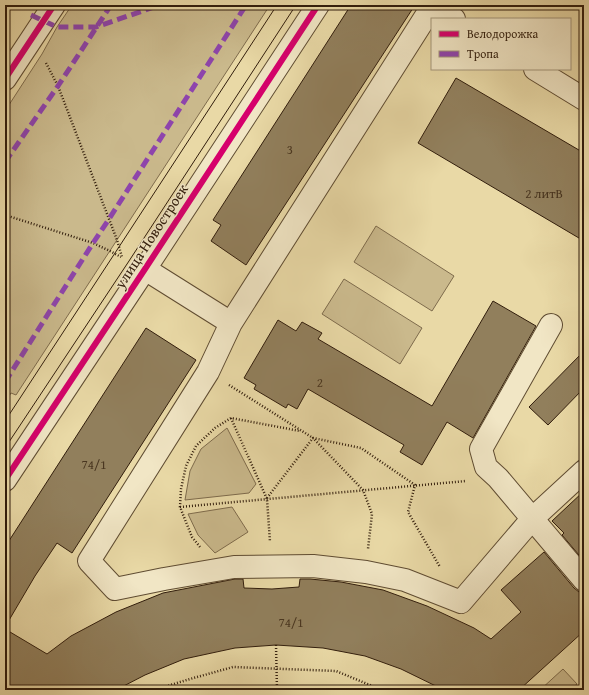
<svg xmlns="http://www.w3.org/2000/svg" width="589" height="695" viewBox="0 0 589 695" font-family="'Gentium Book Plus',serif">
<rect width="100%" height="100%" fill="#e9d9a6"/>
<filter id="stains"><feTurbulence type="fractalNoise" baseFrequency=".005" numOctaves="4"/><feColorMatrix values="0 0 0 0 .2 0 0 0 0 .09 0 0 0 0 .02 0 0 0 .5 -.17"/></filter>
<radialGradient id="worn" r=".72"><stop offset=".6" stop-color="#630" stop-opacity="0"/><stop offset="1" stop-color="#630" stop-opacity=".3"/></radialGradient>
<path fill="#cab98c" stroke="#7e6b4c" d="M72,5h198l-254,390 -5,-2 -6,9v-291l37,-57 15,-27z
M376,226l78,50 -22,35 -78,-49z
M344,279l78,49 -22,36 -78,-50z
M227,428l29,56 -7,9 -64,7 5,-29 11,-22z
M232,507l16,25 -33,21 -17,-18 -10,-21z
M563,669l14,15 -7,6h-30z"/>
<path fill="#917f5c" stroke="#311d0c" d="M351,5h64l-169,260 -35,-24 10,-16 -8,-5z
M456,78l128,75v88l-166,-98z
M493,301l43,25 -63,112 -26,-16 -25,43 -22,-13 4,-7 -96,-56 -11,20 -9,-5 -2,4 -32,-19 2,-4 -12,-7 34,-58 18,11 6,-9 20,11 -4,6 114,67z
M146,328l50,32 -124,193 -15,-10 -22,33 -30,51v-80z
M584,351v37l-36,37 -19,-18z
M584,491v70l-22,-26 2,-2 -12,-12z
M544,552l30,36 5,4h5v39l-65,59h-75l-43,-21 -36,-13 -42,-8 -47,-3 -41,3 -51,11 -39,16 -29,15h-111v-61l42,25 24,-18 45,-24 47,-19 72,-14h8l1,9 28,1 27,-2 1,-8h10l31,3 42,8 44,16 47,22 17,11 30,-27 -20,-22z"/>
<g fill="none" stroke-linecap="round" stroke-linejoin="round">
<g stroke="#5f4c32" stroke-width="24">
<path id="minor" d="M433,5l-202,318 -23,49 -119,189 26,28 49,-10 70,-12 79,-1 53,6 39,8 56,22 71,-83 52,-48
M433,6l21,13
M535,69l49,30
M5,79l49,-74
M145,269l86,54
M551,325l-70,124 5,18 12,11 86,102
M5,480l140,-211 173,-264"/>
</g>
<path stroke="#311d0c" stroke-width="2.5" stroke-dasharray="1 2" stroke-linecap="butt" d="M46,63l12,23 51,133 8,21 5,17
M5,215l88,28 17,8 11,6
M229,385l84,53 48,10 54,37 -7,27 32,55
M231,418l36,81 3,43
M267,498l46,-60 50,52 9,24 -4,35
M180,507l286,-26
M200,547l-8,-10 -12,-30 1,-18 5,-23 10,-20 19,-18 16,-10 69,13
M276,645l1,45
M154,690l36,-11 43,-12 103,4 46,19"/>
<use href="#minor" stroke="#f1e6c5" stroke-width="22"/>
<path stroke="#311d0c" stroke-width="1" d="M5,421l110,-168 162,-248
M5,448l124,-187 167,-256"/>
<path stroke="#8e44ad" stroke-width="5" stroke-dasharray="10 5" stroke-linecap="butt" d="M31,15l26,12h39l64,-22
M5,162l53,-76 53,-81
M5,382l88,-139 16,-24 137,-214"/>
<g stroke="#f1e6c5" stroke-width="8">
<path id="cycleway" d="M5,79l49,-74
M5,480l140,-211 173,-264"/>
</g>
<use href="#cycleway" stroke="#d6006c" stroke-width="6"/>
</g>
<g text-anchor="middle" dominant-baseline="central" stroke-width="3" stroke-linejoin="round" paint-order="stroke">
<g font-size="13" fill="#493620">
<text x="290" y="149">3</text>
<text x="544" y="193">2 литВ</text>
<text x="320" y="382">2</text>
<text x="94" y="464">74/1</text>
<text x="291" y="622">74/1</text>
</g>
<g font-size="15" fill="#311d0c" stroke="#f1e6c5">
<text transform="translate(151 236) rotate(-57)">улица Новостроек</text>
</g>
</g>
<rect width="589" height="695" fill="none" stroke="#e9d9a6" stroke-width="20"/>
<rect x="6" y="6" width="577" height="683" fill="none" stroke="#311d0c" stroke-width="2"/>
<rect x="10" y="10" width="569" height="675" fill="none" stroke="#311d0c"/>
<rect x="431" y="18" width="140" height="52" fill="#f1e6c5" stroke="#a4967b"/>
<rect x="439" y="31" width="20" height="6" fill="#d6006c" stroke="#a4967b"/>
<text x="467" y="38" font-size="12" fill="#311d0c">Велодорожка</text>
<rect x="439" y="51" width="20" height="6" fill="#8e44ad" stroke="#a4967b"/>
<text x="467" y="58" font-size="12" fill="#311d0c">Тропа</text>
<rect width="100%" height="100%" filter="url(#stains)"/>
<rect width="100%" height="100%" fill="url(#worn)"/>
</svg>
